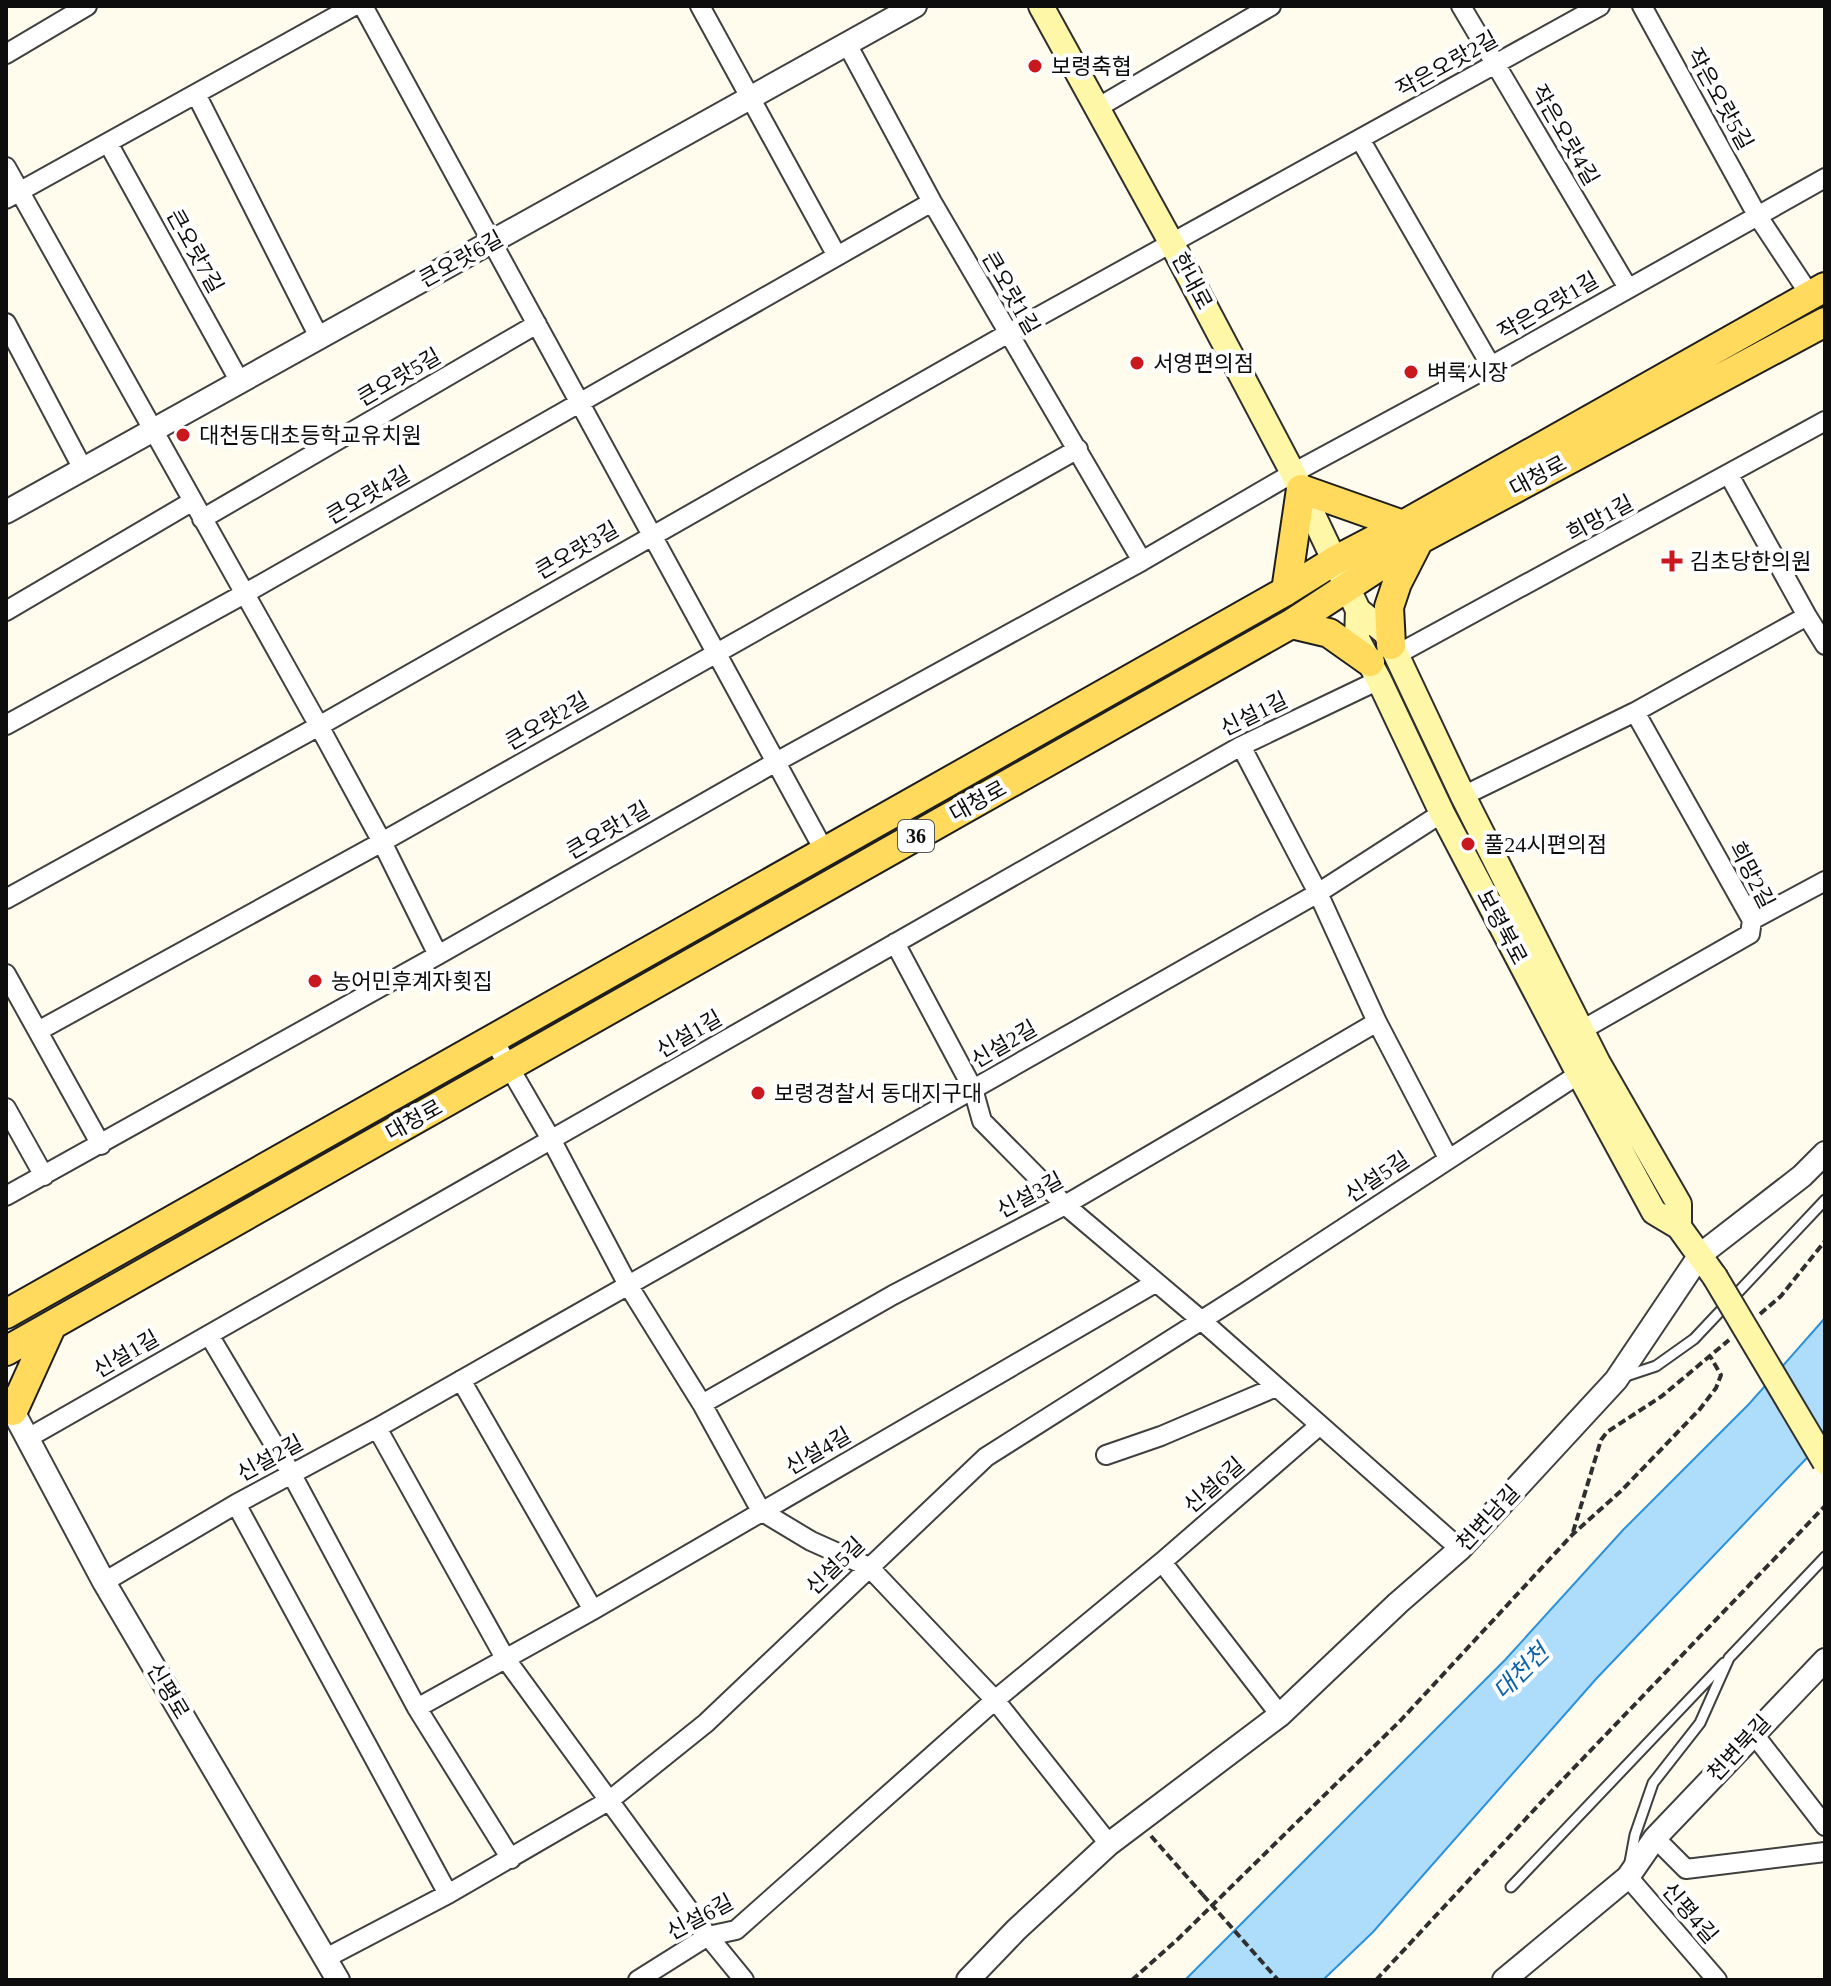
<svg xmlns="http://www.w3.org/2000/svg" width="1831" height="1986" viewBox="0 0 1831 1986" font-family="'Times New Roman','Noto Sans KR',serif">
<rect width="100%" height="100%" fill="#fffced"/>
<path fill="#adddfb" stroke="#2d91d9" stroke-width="2" d="M1825,1318v121l-229,240 -223,253 -50,48h-138l320,-320 118,-130 126,-126z"/>
<g fill="none" stroke-linecap="round" stroke-linejoin="round">
<g stroke="#404040" stroke-width="13">
<path id="service" d="M1623,1377l33,-11 38,-27 131,-139
M1630,1862l5,-27 18,-52 47,-60 29,-65 96,-101
M1511,1887l213,-224"/>
</g>
<g stroke="#404040" stroke-width="22">
<path id="minor" d="M363,6l462,846
M700,6l137,250
M1461,6l167,282
M1642,6l115,209 53,80
M847,44l85,158 210,359
M6,54l81,-48
M196,94l123,243
M1097,108l174,-102
M1360,139l131,227
M108,143l132,239
M6,167l313,559 63,116 56,113
M6,199l348,-193
M6,323l77,146
M1729,475l78,141
M202,519l335,-195
M6,611l187,-110
M1396,655l429,-234
M6,725l238,-131 688,-392
M1241,746l77,147 59,129 71,136
M1463,796l172,-84 172,-96 18,29
M6,899l313,-173 688,-392 593,-328
M1752,920l73,-39
M895,943l78,146 9,32 83,84 136,115 119,105
M6,974l95,171
M1582,1030l168,-96 2,-14 -117,-208
M38,1031l344,-189 696,-393
M493,1039l59,102 76,144 74,119 59,107 50,30 58,26 126,133 114,144
M6,1108l38,68
M6,1196l432,-241 338,-193 366,-201 151,-88 198,-107 334,-188
M209,1335l82,138 126,235 94,151
M461,1380l132,230
M702,1404l191,-109 172,-90 312,-183
M377,1428l128,230 203,278 36,44
M28,1438l1213,-692 138,-66
M1106,1455l55,-19 115,-49
M236,1504l212,390
M1162,1562l118,153
M104,1582l132,-78 141,-76 941,-535 124,-80
M417,1708l176,-98 562,-327
M1753,1733l72,93
M1655,1838l31,31 139,-17
M1628,1877l89,103
M326,1958l122,-64 162,-94 96,-77 280,-266 260,-165 333,-218
M638,1980l70,-44 28,-6 259,-230 167,-138 158,-137 140,124"/>
</g>
<g stroke="#404040" stroke-width="26">
<path id="tertiary" d="M6,512l909,-506
M6,1398l98,184 234,398
M968,1980l48,-50 93,-86 171,-129 118,-112 62,-54 156,-169 84,-125 102,-79 23,-23
M1504,1980l124,-103 27,-39 170,-178"/>
</g>
<g stroke="#2f2f2f" stroke-width="28">
<path id="secondary" d="M1041,6l131,238 121,229 65,137 28,23 77,163 135,267 81,141v23
M1358,610l-1,29 22,41 63,133 137,261 75,138 25,15 36,50"/>
</g>
<g stroke="#1e1e1e" stroke-width="32">
<path id="primary" d="M1286,591l15,-102 102,36
M1291,624l38,9 41,29
M1391,645l-2,-38 8,-24 22,-43
M6,1314l1280,-723 48,-30 69,-36 422,-238
M6,1351l1285,-727 128,-84 406,-218
M6,1410l7,1 39,-86"/>
</g>
<path stroke="#2f2f2f" stroke-width="4" stroke-dasharray="8 4" stroke-linecap="butt" d="M1760,1314l21,-18 44,-55
M1573,1532l28,-92 6,-8 55,-36 67,-56
M1151,1836l52,59
M1132,1980l46,-41 223,-219 171,-185 50,-45 78,-81 16,-21 5,-13 -11,-19
M1376,1980l171,-184 278,-290"/>
<use href="#service" stroke="#fff" stroke-width="9"/>
<use href="#minor" stroke="#fff" stroke-width="18"/>
<use href="#tertiary" stroke="#fff" stroke-width="22"/>
<use href="#secondary" stroke="#fff7a8" stroke-width="24"/>
<use href="#primary" stroke="#ffda5d" stroke-width="28"/>
<g stroke="#2f2f2f" stroke-width="28" stroke-linecap="butt">
<path id="secondary-bridge" d="M1715,1277l110,185"/>
</g>
<path stroke="#2f2f2f" stroke-width="4" stroke-dasharray="8 4" stroke-linecap="butt" d="M1203,1895l75,85"/>
<use href="#secondary-bridge" stroke="#fff7a8" stroke-width="24"/>
</g>
<g fill="#c9191f" stroke="#fff" stroke-width="3">
<circle cx="1035" cy="66" r="8"/>
<circle cx="1137" cy="363" r="8"/>
<circle cx="1411" cy="372" r="8"/>
<circle cx="183" cy="435" r="8"/>
<path d="M1668 549h8v8h8v8h-8v8h-8v-8h-8v-8h8z"/>
<circle cx="1468" cy="844" r="8"/>
<circle cx="315" cy="981" r="8"/>
<circle cx="758" cy="1093" r="8"/>
</g>
<g text-anchor="middle" dominant-baseline="central" stroke-width="8" stroke-linejoin="round" paint-order="stroke">
<rect fill="#fff" stroke="#565656" stroke-width="2" x="898" y="820" width="36" height="32" rx="6"/>
<g font-size="20" font-weight="bold" fill="#0d0d0d">
<text x="916" y="836">36</text>
</g>
<g font-size="22" fill="#0d0d0d" stroke="#fff">
<text transform="translate(1447 64) rotate(-29)">작은오랏2길</text>
<text transform="translate(1720 99) rotate(61)">작은오랏5길</text>
<text transform="translate(1565 135) rotate(60)">작은오랏4길</text>
<text transform="translate(195 251) rotate(61)">큰오랏7길</text>
<text transform="translate(461 259) rotate(-29)">큰오랏6길</text>
<text transform="translate(1192 281) rotate(62)">한내로</text>
<text transform="translate(1011 293) rotate(60)">큰오랏1길</text>
<text transform="translate(1548 306) rotate(-30)">작은오랏1길</text>
<text transform="translate(399 377) rotate(-30)">큰오랏5길</text>
<text transform="translate(1538 476) rotate(-28)">대청로</text>
<text transform="translate(368 495) rotate(-30)">큰오랏4길</text>
<text transform="translate(1600 518) rotate(-28)">희망1길</text>
<text transform="translate(577 550) rotate(-30)">큰오랏3길</text>
<text transform="translate(1254 714) rotate(-26)">신설1길</text>
<text transform="translate(547 721) rotate(-30)">큰오랏2길</text>
<text transform="translate(978 801) rotate(-29)">대청로</text>
<text transform="translate(608 830) rotate(-30)">큰오랏1길</text>
<text transform="translate(1752 875) rotate(63)">희망2길</text>
<text transform="translate(1502 927) rotate(62)">보령북로</text>
<text transform="translate(689 1034) rotate(-30)">신설1길</text>
<text transform="translate(1004 1044) rotate(-30)">신설2길</text>
<text transform="translate(414 1120) rotate(-29)">대청로</text>
<text transform="translate(1377 1177) rotate(-34)">신설5길</text>
<text transform="translate(1030 1195) rotate(-28)">신설3길</text>
<text transform="translate(126 1354) rotate(-30)">신설1길</text>
<text transform="translate(818 1451) rotate(-30)">신설4길</text>
<text transform="translate(270 1458) rotate(-29)">신설2길</text>
<text transform="translate(1214 1485) rotate(-41)">신설6길</text>
<text transform="translate(1488 1518) rotate(-47)">천변남길</text>
<text transform="translate(835 1566) rotate(-44)">신설5길</text>
<text transform="translate(168 1691) rotate(59)">신평로</text>
<text transform="translate(1739 1748) rotate(-47)">천변북길</text>
<text transform="translate(1690 1913) rotate(49)">신평4길</text>
<text transform="translate(700 1917) rotate(-28)">신설6길</text>
</g>
<g font-size="22" fill="#0d0d0d" stroke="#fff" text-anchor="start">
<text x="1051" y="66">보령축협</text>
<text x="1153" y="363">서영편의점</text>
<text x="1427" y="372">벼룩시장</text>
<text x="199" y="435">대천동대초등학교유치원</text>
<text x="1690" y="561">김초당한의원</text>
<text x="1484" y="844">풀24시편의점</text>
<text x="331" y="981">농어민후계자횟집</text>
<text x="774" y="1093">보령경찰서 동대지구대</text>
</g>
<g font-size="24" font-style="italic" fill="#0c62a9" stroke="#fff">
<text transform="translate(1521 1672) rotate(-45)">대천천</text>
</g>
</g>
<rect width="1831" height="1986" fill="none" stroke="#0d0d0d" stroke-width="16"/>
</svg>
